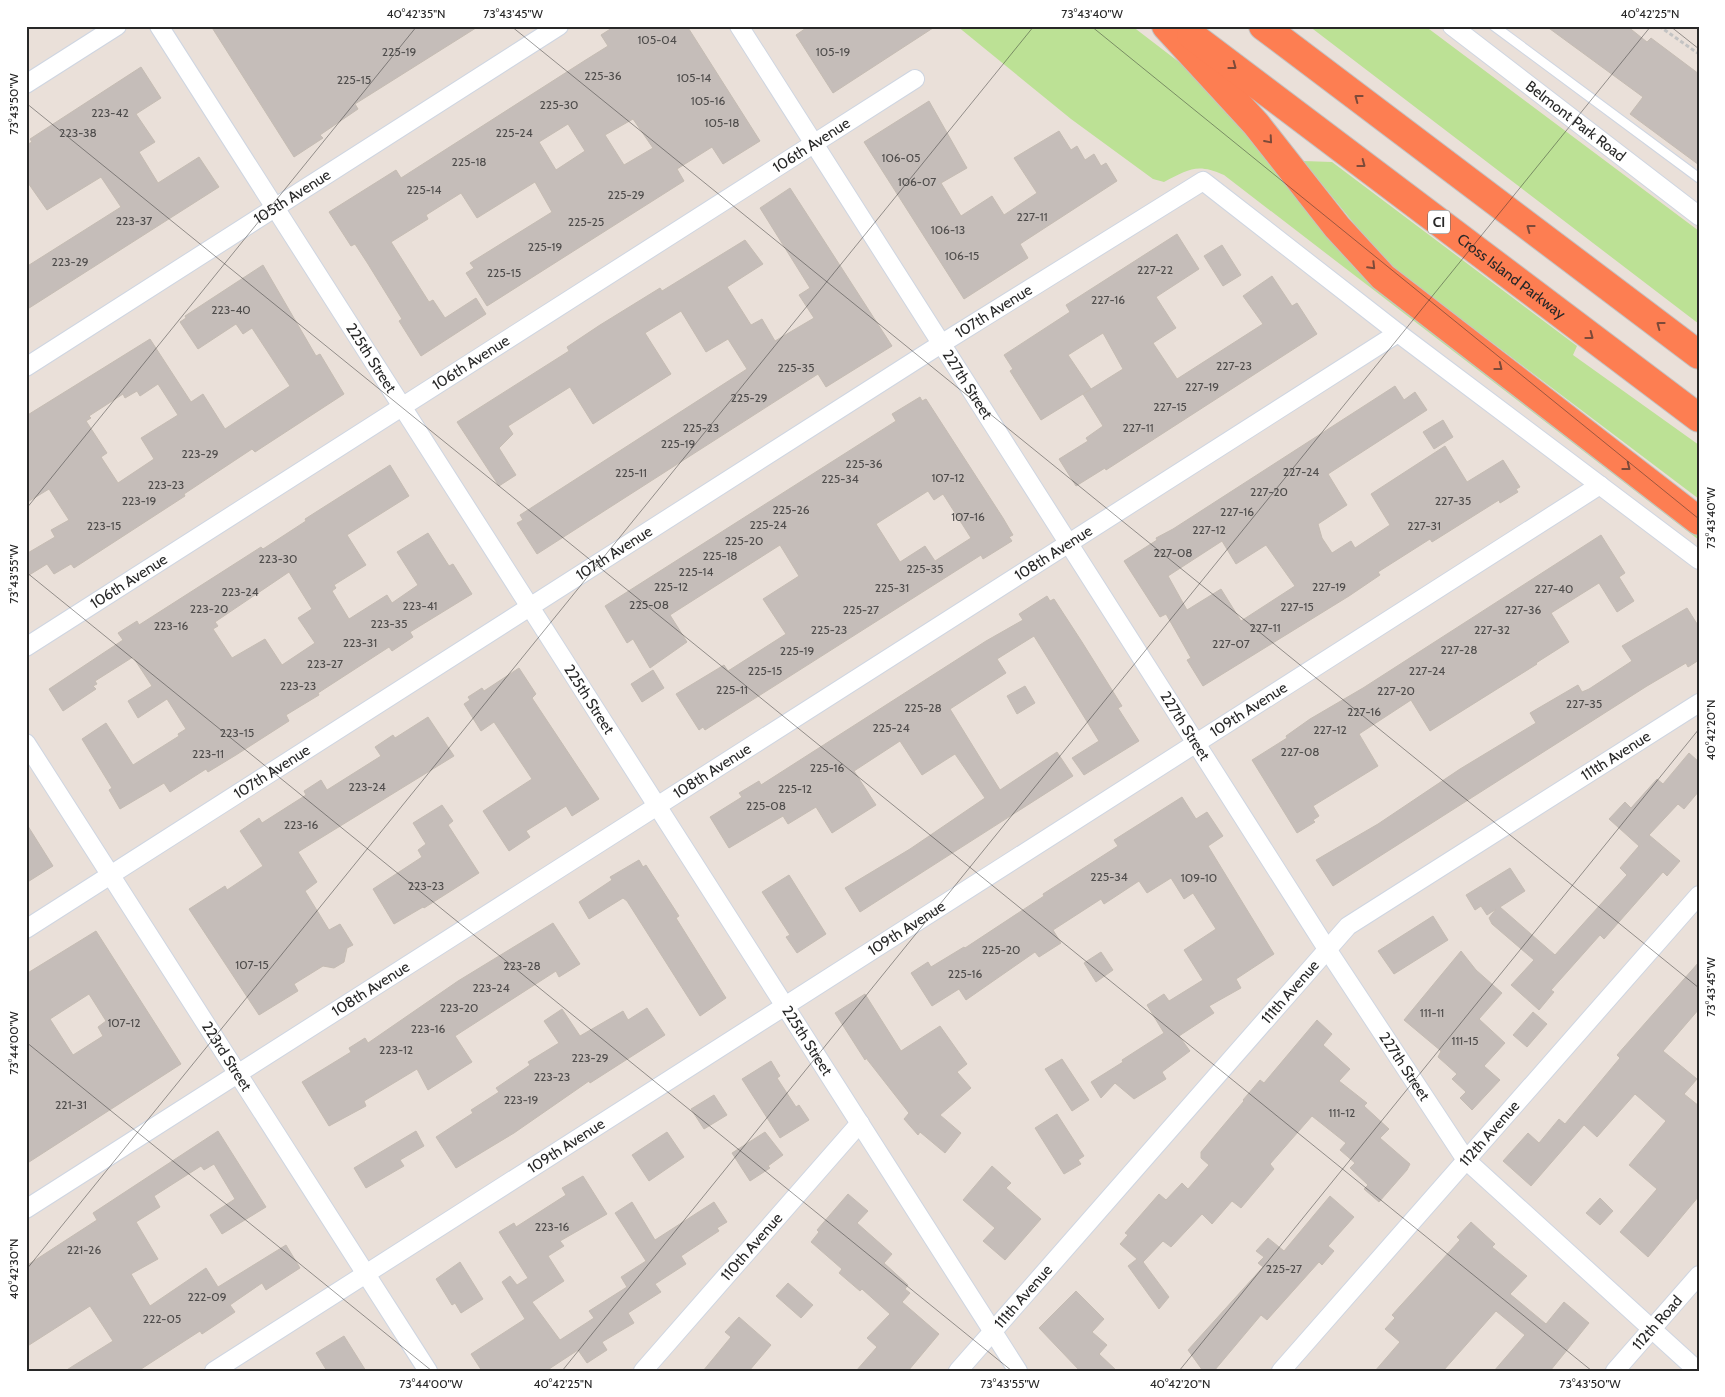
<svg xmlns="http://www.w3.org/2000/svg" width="1725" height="1397" viewBox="0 0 1725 1397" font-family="Cabin,sans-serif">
<rect width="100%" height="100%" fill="#eae0d9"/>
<path fill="#bce195" d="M957,26h175l73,56 132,162 362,285v11l-475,-365c-27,-12 -35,-6 -60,7l-11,-3 -82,-60z
M1309,26h116l274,205v93z
M1303,161l29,1 245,184 -4,9 126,90v54l-303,-229 -40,-44z"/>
<path fill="#c5bdb9" stroke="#c5bcb3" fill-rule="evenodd" d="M211,26h268l-124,78 3,5 -38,26 3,3 -29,19z
M615,26h72l73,115 -37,23 -11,-17 -35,22 7,12 -197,125 -21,-33 8,-5 -4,-5 82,-51 -17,-30 -58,36 -16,-25 -35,22 2,4 -37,23 38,60 4,-2 12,18 31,-20 10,16 -65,42 -22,-35 3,-2 -34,-55 -13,-20 -4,2 -22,-34 67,-42 5,8 183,-117 24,-15 -7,-11zM633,119l20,29 -29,17 -19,-30zM568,124l17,27 -29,19 -17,-28z
M809,26h127l-103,67 -37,-58z
M1546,26h81l20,16 4,-4 48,36v91l-69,-51 13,-17z
M141,67l20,31 -25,16 19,28 -16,10 19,31 41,-26 20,30 -193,123v-43l95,-60 -20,-30 -54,33 -21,-30v-35l6,-3 -2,-3z
M929,101l38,67 -26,15 20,33 31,-20 12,19 33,-22 -23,-35 45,-27 12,19 6,-4 8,14 9,-6 7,12 5,-3 11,18 -97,63 8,14 -64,41 -100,-157z
M790,188l102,158 -66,41 -8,-13 -281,180 -20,-31 6,-3 -3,-5 227,-146 -19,-30 -22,13 -25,-41 -36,22 26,41 -78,50 -23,-37 -62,39 5,8 -14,14 17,27 -17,11 -42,-64 112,-71 -2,-4 33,-22 60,-37 2,3 83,-51 18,24 -36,23 24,38 11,-6 13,22 39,-23 -15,-23 11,-7 -50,-80z
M1177,234l22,35 -43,28 20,31 -23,15 24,36 86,-55 -20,-28 29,-20 20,30 5,-3 20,31 -211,136 -1,-2 -29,18 -17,-27 29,-18 -2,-3 17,-12 -20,-32 40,-25 -20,-36 -35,22 23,34 -50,31 -31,-49 3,-2 -9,-14 66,-43 -4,-7z
M1222,245l19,30 -18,11 -19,-30z
M263,265l53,91 4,-2 24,40 -89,58 -3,-3 -68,45 1,2 -111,72 -3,-4 -17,10 -7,-10 -21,13v-23l29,-17 -4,-7 18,-10 -20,-31 -23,14v-87l124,-77 41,63 12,-8 22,35 65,-43 -38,-58 -9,6 -7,-10 -38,25 -18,-27 6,-4 -1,-2zM158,384l20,31 -37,23 13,21 -36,24 -17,-26 6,-4 -21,-32 5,-3 -2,-2 34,-22 2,4 12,-7 3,5z
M1395,386l9,14 11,-8 12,18 -99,64 19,31 -29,19 4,14 10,15 19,-12 4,7 35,-23 -19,-31 74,-48 22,36 36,-22 17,27 -4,2 2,3 -18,11 -1,-3 -67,42 -2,-3 -52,33 2,3 -31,21 -146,90 -16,-26 4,-2 -25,-44 -6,3 -36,-56 33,-21 -1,-2 17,-9zM1222,541l14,23 30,-19 29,41 -54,35 -20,-32 -34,21 -19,-34z
M920,397l2,4 4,-2 77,119 10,17 -4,2 3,4 -29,18 -2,-4 -276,175 -2,-3 -4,3 -23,-36 48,-29 4,6 58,-37 -23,-35 36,-23 -19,-31 -110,70 17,27 -37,26 -17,-29 -6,4 -22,-37 291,-185 -4,-7zM928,491l6,9 9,-6 28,44 -36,23 -10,-15 -25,16 -24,-38z
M1443,420l10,17 -19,12 -11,-17z
M390,465l19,31 -62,39 19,30 -32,20 2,3 -4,3 17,28 38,-24 5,8 26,-18 -21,-33 31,-19 21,33 4,-2 19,30 -62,38 3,5 -21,14 -3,-4 -71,46 1,2 -33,20 3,6 -53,34 -28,17 -2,-3 -36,23 -6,-9 -44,26 -11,-19 3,-2 -30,-49 24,-16 27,42 46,-29 -1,-2 8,-5 -19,-30 -29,19 -10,-17 24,-15 -19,-29 -38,24 2,3 -4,2 3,3 -33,22 -14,-22 74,-49 -5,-7 19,-12 2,4 97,-62 25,-16 2,2 43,-28 -1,-2zM289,572l23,37 -14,9 17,25 -33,22 -17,-26 -33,19 -19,-29 5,-3 -3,-4z
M1601,535l24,38 -6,4 15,24 -17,11 -18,-29 -48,30 18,29 -33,21 1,1 -107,67 -19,-31 -52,34 19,32 -65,40 6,10 -6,4 2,2 -18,11 -45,-73 35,-22 -1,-2 24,-17 53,-31z
M1047,596l3,5 4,-2 28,43 40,64 -4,2 21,33 -55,34 -12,-17 27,-17 -65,-105 -37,23 9,14 -56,36 50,81 57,-38 16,24 -213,136 -15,-24 65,-39 75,-51 -30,-44 -33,21 -22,-34 -46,30 22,34 -44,28 -16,-26 -28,17 -5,-8 -54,32 -19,-31 32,-20 -3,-4 20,-12 2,4 225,-144 37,-21 -4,-6z
M1687,608l12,19v33l-11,7 -2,-4 -39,23 -314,200 -17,-26 62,-36 82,-55 76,-46 -6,-10 48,-28 4,7 7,-3 43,-28 -10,-15z
M519,668l17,26 -4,4 67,101 -27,17 -6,-10 -40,25 4,6 -21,14 -26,-40 49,-32 -38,-57 -13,9 -17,-27 6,-4 -2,-3 14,-9 2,3z
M653,670l11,18 -22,14 -11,-18z
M1025,686l10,17 -18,11 -10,-18z
M428,717l26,39 -156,96 19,30 -12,9 24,39 11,-6 13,21 -6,3 -3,14 -10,6 -11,-2 -29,18 4,7 -39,24 -70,-106 36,-23 2,4 36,-24 -23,-35 19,-13 3,5 44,-28 -2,-4 17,-11 6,10 54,-34 -6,-9 18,-12 2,3z
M1689,753l10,9v29l-15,18 -6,-5 -29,31 31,26 -13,15 -4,-4 -59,67 -4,-4 -49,55 3,2 -15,18 -28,-25 23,-25 -42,-36 -3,-6 7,-9 -9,6 -6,-9 -6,4 -9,-15 44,-27 15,23 -25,16 55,48 72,-80 -7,-7 19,-22 -30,-27 16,-17 6,6 26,-29 6,5z
M1182,797l14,22 11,-7 16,24 -15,10 66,108 -38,25 5,9 -32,18 5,7 -35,23 11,15 -28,21 4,7 -32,20 -19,-16 -14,15 -10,-16 32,-20 -1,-2 42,-27 -17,-28 17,-11 5,7 34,-21 -19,-30 32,-21 -23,-36 -9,6 -13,-21 -24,15 -8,-12 -35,23 -3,-5 -48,31 8,13 -22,14 -4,-5 -69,48 -7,-11 -27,17 -21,-33 17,-11 3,5 33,-20 1,1 79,-52 -1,-2 75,-48 -4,-6z
M442,805l11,16 -5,4 31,48 -55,35 -1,-1 -29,17 -21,-35 49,-32 -4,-7 8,-6 -13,-21z
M26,823l27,43 -27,17z
M639,860l4,7 3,-2 33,51 -3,2 50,80 -26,18 -73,-115 -4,-3 -34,21 -10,-17 33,-22 -2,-3z
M789,875l37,59 -29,19 -11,-16 4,-2 -28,-43z
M1433,916l15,24 -54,34 -16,-23z
M553,923l27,41 -21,13 -3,-6 -101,65 17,26 -44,28 -11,-21 -53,32 2,5 -37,20 -27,-44 49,-30 -2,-4 16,-10 3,5 90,-62z
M96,931l85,133 -155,100v-190zM89,994l17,27 -8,6 5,9 -30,19 -23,-36z
M1461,951l15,19 26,23 -23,26 26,24 -21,23 16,14 -28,30 -12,-12 6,-6 -14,-13 5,-5 -19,-17 3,-6 -37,-31z
M1101,952l12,18 -17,12 -12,-19z
M1699,962v47l-36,42 34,28 -13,15 15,12v90l-51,61 -28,-25 37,-43 -28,-24 37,-44 -31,-27 -38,43 -13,-12 -53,61 -28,-25 25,-28 11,10 20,-24 6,5 55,-66 -3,-3z
M865,994l36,57 39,-25 27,38 -10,8 14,16 -31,27 21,18 -16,20 -25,-21 -2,3 -14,-16 5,-6 -43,-55 -1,2 -30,-47z
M647,1008l18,27 -75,48 -1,-2 -75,52 -58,35 -20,-31 37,-24 -2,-3 28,-18 -3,-4 34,-23 -2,-3 31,-19 -15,-22 18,-12 18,27 43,-25 5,9z
M1533,1012l14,12 -20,23 -14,-12z
M1317,1020l15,14 -9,11 27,24 -11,12 28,22 -3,3 25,23 -9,9 30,26 -3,6 -28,32 -15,-13 4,-4 -18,-17 5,-5 -15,-13 6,-7 -34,-27 -42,48 4,5 -33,39 -9,-7 -20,23 -10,-10 -31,33 -8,-6 -20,21 26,35 -10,12 -31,-43 9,-7 -17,-15 8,-9 -3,-2 34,-39 7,6 16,-17 6,6 21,-24 -8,-7v-6l43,-51 -1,-1 17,-20 4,3z
M1062,1059l27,41 -17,11 -27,-42z
M771,1061l9,15 -3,2 19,29 3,-2 10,15 -29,18 -38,-59z
M714,1095l13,20 -23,14 -13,-20z
M1057,1114l27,42 -6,4 3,4 -17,10 -29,-46z
M218,1131l48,76 -44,27 -12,-19 25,-16 -21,-35 -10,6 -3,-4 -47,30 6,11 -24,15 22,37 -27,15 19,32 56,-38 12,19 68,-42 14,23 -34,22 -4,-7 -32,22 5,7 -33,22 -2,-3 -62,40h-73l48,-30 -23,-35 -64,41v-81l71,-46 -4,-7z
M416,1131l8,15 -24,14 4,6 -38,22 -12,-20z
M667,1132l17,25 -35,24 -17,-26z
M765,1132l18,23 -15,11 2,2 -20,13 -18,-28z
M992,1166l19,17 -5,5 35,31 -36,41 -22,-19 12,-13 -32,-28z
M583,1176l24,38 -47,27 4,5 -16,10 16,25 -32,21 28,38 34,-22 -5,-7 38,-24 -6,-10 25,-16 -31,-48 17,-11 23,38 59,-38 13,20 -10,6 2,3 -38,25 5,8 -31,20 6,8 -33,21 6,10 -32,19 5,8 -20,13 -9,-13 -32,21h-64l-11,-17 54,-35 -23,-37 8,-6 7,9 11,-7 -29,-46 15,-9 2,4 50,-32 -4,-7z
M848,1194l20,17 -11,12 35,31 -8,9 24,22 -3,4 5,4 -8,9 37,32 -31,37h-52l21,-24 -10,-9 23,-24 -28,-25 -2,2 -21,-18 3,-4 -31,-27 8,-10 -2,-2z
M1330,1196l24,21 -26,29 6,5 -12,14 -3,-3 -52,58 -6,-5 -47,56h-11l-15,-21 75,-83 -5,-4 6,-6 -8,-6 12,-13 16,13z
M1600,1198l13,13 -13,14 -14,-12z
M1471,1222l24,22 -3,3 35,29 -17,18 36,30 18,-22 25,21 -39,48h-56l31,-36 -29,-24 -53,60h-68l25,-29 -15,-13 10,-11 -3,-3 68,-75 -3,-3z
M460,1262l23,37 -22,14 -6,-10 -3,2 -16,-26z
M788,1283l25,22 -12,13 -25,-22z
M1076,1291l28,28 -12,13 15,13 -8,9 18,17h-37l-41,-43z
M739,1317l32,28 -22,26h-46l28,-34 -6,-5z
M344,1336l22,35h-39l-11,-18z"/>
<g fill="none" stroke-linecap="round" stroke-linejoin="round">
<g stroke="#ced5e1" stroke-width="11">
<path id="lane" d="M1494,26l205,152"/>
</g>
<g stroke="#ced5e1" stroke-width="20">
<g id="street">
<path id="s1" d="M159,26l859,1345"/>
<path id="s2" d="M739,26l588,923 139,211 232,211"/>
<path id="s3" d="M1452,26l247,190"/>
<path d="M26,84l91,-58"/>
<path id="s4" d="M26,367l533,-341"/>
<path id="s5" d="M26,647l889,-568"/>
<path id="s6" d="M26,743l402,628"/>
<path id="s7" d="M26,929l915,-585 262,-163 195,152 301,227"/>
<path id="s8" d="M26,1209l1372,-876"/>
<path id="s9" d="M214,1371l1386,-886"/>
<path id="s10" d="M643,1371l217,-248"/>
<path id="s11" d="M958,1371l390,-445 351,-223"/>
<path id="s12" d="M1281,1371l418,-476"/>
<path id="s13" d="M1615,1371l84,-96"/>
</g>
</g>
<g stroke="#c3c3c3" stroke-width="30">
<g id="highway">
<path d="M1166,26l90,98 81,103 46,50 316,244"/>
<path d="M1263,26l436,329"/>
<path id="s14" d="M1191,35l508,383"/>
</g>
</g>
<path stroke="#c3c3c3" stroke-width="3" stroke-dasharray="4 2.5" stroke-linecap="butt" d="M1659,26l40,28"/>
<use href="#lane" stroke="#fff" stroke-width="9"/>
<use href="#street" stroke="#fff" stroke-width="18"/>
<use href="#highway" stroke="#fd7e52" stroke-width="28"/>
</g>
<defs><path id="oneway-chevron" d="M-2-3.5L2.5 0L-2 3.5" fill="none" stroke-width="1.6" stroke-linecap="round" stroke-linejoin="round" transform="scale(1.25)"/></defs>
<g stroke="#7d4a39">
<use href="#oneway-chevron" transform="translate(1233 66) rotate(37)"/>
<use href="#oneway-chevron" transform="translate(1358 98) rotate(-143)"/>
<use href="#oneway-chevron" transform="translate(1269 140) rotate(49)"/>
<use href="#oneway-chevron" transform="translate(1362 164) rotate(37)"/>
<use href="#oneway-chevron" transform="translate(1530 228) rotate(-143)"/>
<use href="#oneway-chevron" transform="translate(1372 266) rotate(45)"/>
<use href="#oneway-chevron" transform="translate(1660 325) rotate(-143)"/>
<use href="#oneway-chevron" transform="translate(1590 336) rotate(37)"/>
<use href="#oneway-chevron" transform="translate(1499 367) rotate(38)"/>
<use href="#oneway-chevron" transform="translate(1627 467) rotate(38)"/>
</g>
<path fill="none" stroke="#282828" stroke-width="1" stroke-opacity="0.45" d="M511,26l1188,962M1091,26l608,493M1670,26l29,23M26,103l1566,1268M26,509l391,-483M26,572l986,799M26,1042l406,329M26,1270l1008,-1244M562,1371l1089,-1345M1179,1371l520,-642"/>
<g text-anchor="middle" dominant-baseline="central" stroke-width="4" stroke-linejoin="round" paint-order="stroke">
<g font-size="12" fill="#4f4d4c">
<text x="657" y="39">105-04</text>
<text x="399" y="51">225-19</text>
<text x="833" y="51">105-19</text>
<text x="603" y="75">225-36</text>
<text x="694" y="77">105-14</text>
<text x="354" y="79">225-15</text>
<text x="708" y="100">105-16</text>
<text x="559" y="104">225-30</text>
<text x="110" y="112">223-42</text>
<text x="722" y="122">105-18</text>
<text x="78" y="132">223-38</text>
<text x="514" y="132">225-24</text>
<text x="901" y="157">106-05</text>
<text x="469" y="161">225-18</text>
<text x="917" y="181">106-07</text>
<text x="424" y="189">225-14</text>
<text x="626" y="194">225-29</text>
<text x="1032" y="216">227-11</text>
<text x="134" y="220">223-37</text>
<text x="586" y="221">225-25</text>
<text x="948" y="229">106-13</text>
<text x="545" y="246">225-19</text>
<text x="962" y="255">106-15</text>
<text x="70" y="261">223-29</text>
<text x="1155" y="269">227-22</text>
<text x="504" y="272">225-15</text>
<text x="1108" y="299">227-16</text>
<text x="231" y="309">223-40</text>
<text x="1234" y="365">227-23</text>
<text x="796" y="367">225-35</text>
<text x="1202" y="386">227-19</text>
<text x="749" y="397">225-29</text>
<text x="1170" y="406">227-15</text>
<text x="701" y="427">225-23</text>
<text x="1138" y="427">227-11</text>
<text x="678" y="443">225-19</text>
<text x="200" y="453">223-29</text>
<text x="864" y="463">225-36</text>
<text x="1301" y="471">227-24</text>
<text x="631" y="472">225-11</text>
<text x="948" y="477">107-12</text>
<text x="840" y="478">225-34</text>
<text x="166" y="484">223-23</text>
<text x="1269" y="491">227-20</text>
<text x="139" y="500">223-19</text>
<text x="1453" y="500">227-35</text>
<text x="791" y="509">225-26</text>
<text x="1237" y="511">227-16</text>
<text x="968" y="516">107-16</text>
<text x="768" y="524">225-24</text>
<text x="104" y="525">223-15</text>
<text x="1424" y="525">227-31</text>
<text x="1209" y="529">227-12</text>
<text x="744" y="540">225-20</text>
<text x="1173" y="552">227-08</text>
<text x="720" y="555">225-18</text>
<text x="278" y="558">223-30</text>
<text x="925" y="568">225-35</text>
<text x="696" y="571">225-14</text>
<text x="671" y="586">225-12</text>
<text x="1329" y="586">227-19</text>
<text x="892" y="587">225-31</text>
<text x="1554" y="588">227-40</text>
<text x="240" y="591">223-24</text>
<text x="649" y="604">225-08</text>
<text x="420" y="605">223-41</text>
<text x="1297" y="606">227-15</text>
<text x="209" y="608">223-20</text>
<text x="861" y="609">225-27</text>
<text x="1523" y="609">227-36</text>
<text x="389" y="623">223-35</text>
<text x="171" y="625">223-16</text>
<text x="1265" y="627">227-11</text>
<text x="829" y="629">225-23</text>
<text x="1492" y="629">227-32</text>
<text x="360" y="642">223-31</text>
<text x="1231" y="643">227-07</text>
<text x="1459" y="649">227-28</text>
<text x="797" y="650">225-19</text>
<text x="325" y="663">223-27</text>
<text x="765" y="670">225-15</text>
<text x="1427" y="670">227-24</text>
<text x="298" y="685">223-23</text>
<text x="732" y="689">225-11</text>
<text x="1396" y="690">227-20</text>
<text x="1584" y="703">227-35</text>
<text x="923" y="707">225-28</text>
<text x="1364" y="711">227-16</text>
<text x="891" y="727">225-24</text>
<text x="1330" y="729">227-12</text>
<text x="237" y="732">223-15</text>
<text x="1300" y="751">227-08</text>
<text x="208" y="753">223-11</text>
<text x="827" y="767">225-16</text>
<text x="367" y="786">223-24</text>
<text x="795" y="788">225-12</text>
<text x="766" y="805">225-08</text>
<text x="301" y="824">223-16</text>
<text x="1109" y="876">225-34</text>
<text x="1199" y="877">109-10</text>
<text x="426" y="885">223-23</text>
<text x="1001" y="949">225-20</text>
<text x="252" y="964">107-15</text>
<text x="522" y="965">223-28</text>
<text x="965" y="973">225-16</text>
<text x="491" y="987">223-24</text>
<text x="459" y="1007">223-20</text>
<text x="1432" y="1012">111-11</text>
<text x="124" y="1022">107-12</text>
<text x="428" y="1028">223-16</text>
<text x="1465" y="1040">111-15</text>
<text x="396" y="1049">223-12</text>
<text x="590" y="1057">223-29</text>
<text x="552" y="1076">223-23</text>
<text x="521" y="1099">223-19</text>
<text x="71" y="1104">221-31</text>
<text x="1342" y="1112">111-12</text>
<text x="552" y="1226">223-16</text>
<text x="84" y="1249">221-26</text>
<text x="1284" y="1268">225-27</text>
<text x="207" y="1296">222-09</text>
<text x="162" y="1318">222-05</text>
</g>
<rect fill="#fff" stroke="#686868" stroke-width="1" x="1428" y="210.5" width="22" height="23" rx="4"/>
<g font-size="14" font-weight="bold" fill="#282828">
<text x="1439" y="222">CI</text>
</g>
<g font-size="15" fill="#282828" stroke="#fff">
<text stroke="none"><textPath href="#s3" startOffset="156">Belmont Park Road</textPath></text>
<text stroke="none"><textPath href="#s5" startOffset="932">106th Avenue</textPath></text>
<text stroke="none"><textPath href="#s4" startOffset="316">105th Avenue</textPath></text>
<text stroke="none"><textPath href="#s14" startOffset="401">Cross Island Parkway</textPath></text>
<text stroke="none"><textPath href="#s7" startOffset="1148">107th Avenue</textPath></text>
<text stroke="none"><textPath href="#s1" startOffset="394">225th Street</textPath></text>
<text stroke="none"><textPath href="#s5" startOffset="528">106th Avenue</textPath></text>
<text stroke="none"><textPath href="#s2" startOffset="425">227th Street</textPath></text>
<text stroke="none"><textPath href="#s7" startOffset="698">107th Avenue</textPath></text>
<text stroke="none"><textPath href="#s8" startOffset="1219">108th Avenue</textPath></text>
<text stroke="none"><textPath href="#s5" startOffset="122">106th Avenue</textPath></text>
<text stroke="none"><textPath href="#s1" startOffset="799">225th Street</textPath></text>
<text stroke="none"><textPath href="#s9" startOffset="1228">109th Avenue</textPath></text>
<text stroke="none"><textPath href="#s2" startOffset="830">227th Street</textPath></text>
<text stroke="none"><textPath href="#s11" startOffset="909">111th Avenue</textPath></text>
<text stroke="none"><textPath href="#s7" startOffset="292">107th Avenue</textPath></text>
<text stroke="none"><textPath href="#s8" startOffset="814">108th Avenue</textPath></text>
<text stroke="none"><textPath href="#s9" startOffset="822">109th Avenue</textPath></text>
<text stroke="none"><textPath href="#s8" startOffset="409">108th Avenue</textPath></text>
<text stroke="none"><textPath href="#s11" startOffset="504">111th Avenue</textPath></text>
<text stroke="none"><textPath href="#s1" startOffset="1204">225th Street</textPath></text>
<text stroke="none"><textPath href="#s6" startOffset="372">223rd Street</textPath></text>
<text stroke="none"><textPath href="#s2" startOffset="1235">227th Street</textPath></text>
<text stroke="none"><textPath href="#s12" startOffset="316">112th Avenue</textPath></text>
<text stroke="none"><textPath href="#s9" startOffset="418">109th Avenue</textPath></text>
<text stroke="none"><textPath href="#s10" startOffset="165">110th Avenue</textPath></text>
<text stroke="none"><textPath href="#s11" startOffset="99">111th Avenue</textPath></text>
<text stroke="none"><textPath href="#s13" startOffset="64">112th Road</textPath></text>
</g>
</g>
<rect width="1725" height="1397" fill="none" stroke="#ffffff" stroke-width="55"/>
<rect x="28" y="28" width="1670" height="1342" fill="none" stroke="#282828" stroke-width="2"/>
<g font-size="12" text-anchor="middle" fill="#282828">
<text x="416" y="18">40°42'35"N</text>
<text x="513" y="18">73°43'45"W</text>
<text x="1092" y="18">73°43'40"W</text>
<text x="1650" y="18">40°42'25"N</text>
<text transform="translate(14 104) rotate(-90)" y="4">73°43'50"W</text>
<text transform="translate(1711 518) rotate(-90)" y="4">73°43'40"W</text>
<text transform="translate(14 574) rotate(-90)" y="4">73°43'55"W</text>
<text transform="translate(1711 730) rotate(-90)" y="4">40°42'20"N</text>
<text transform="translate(1711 987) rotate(-90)" y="4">73°43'45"W</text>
<text transform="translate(14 1043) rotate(-90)" y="4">73°44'00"W</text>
<text transform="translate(14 1269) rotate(-90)" y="4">40°42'30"N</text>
<text x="431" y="1388">73°44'00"W</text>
<text x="563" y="1388">40°42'25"N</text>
<text x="1010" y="1388">73°43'55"W</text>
<text x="1180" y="1388">40°42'20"N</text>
<text x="1590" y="1388">73°43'50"W</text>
</g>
</svg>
